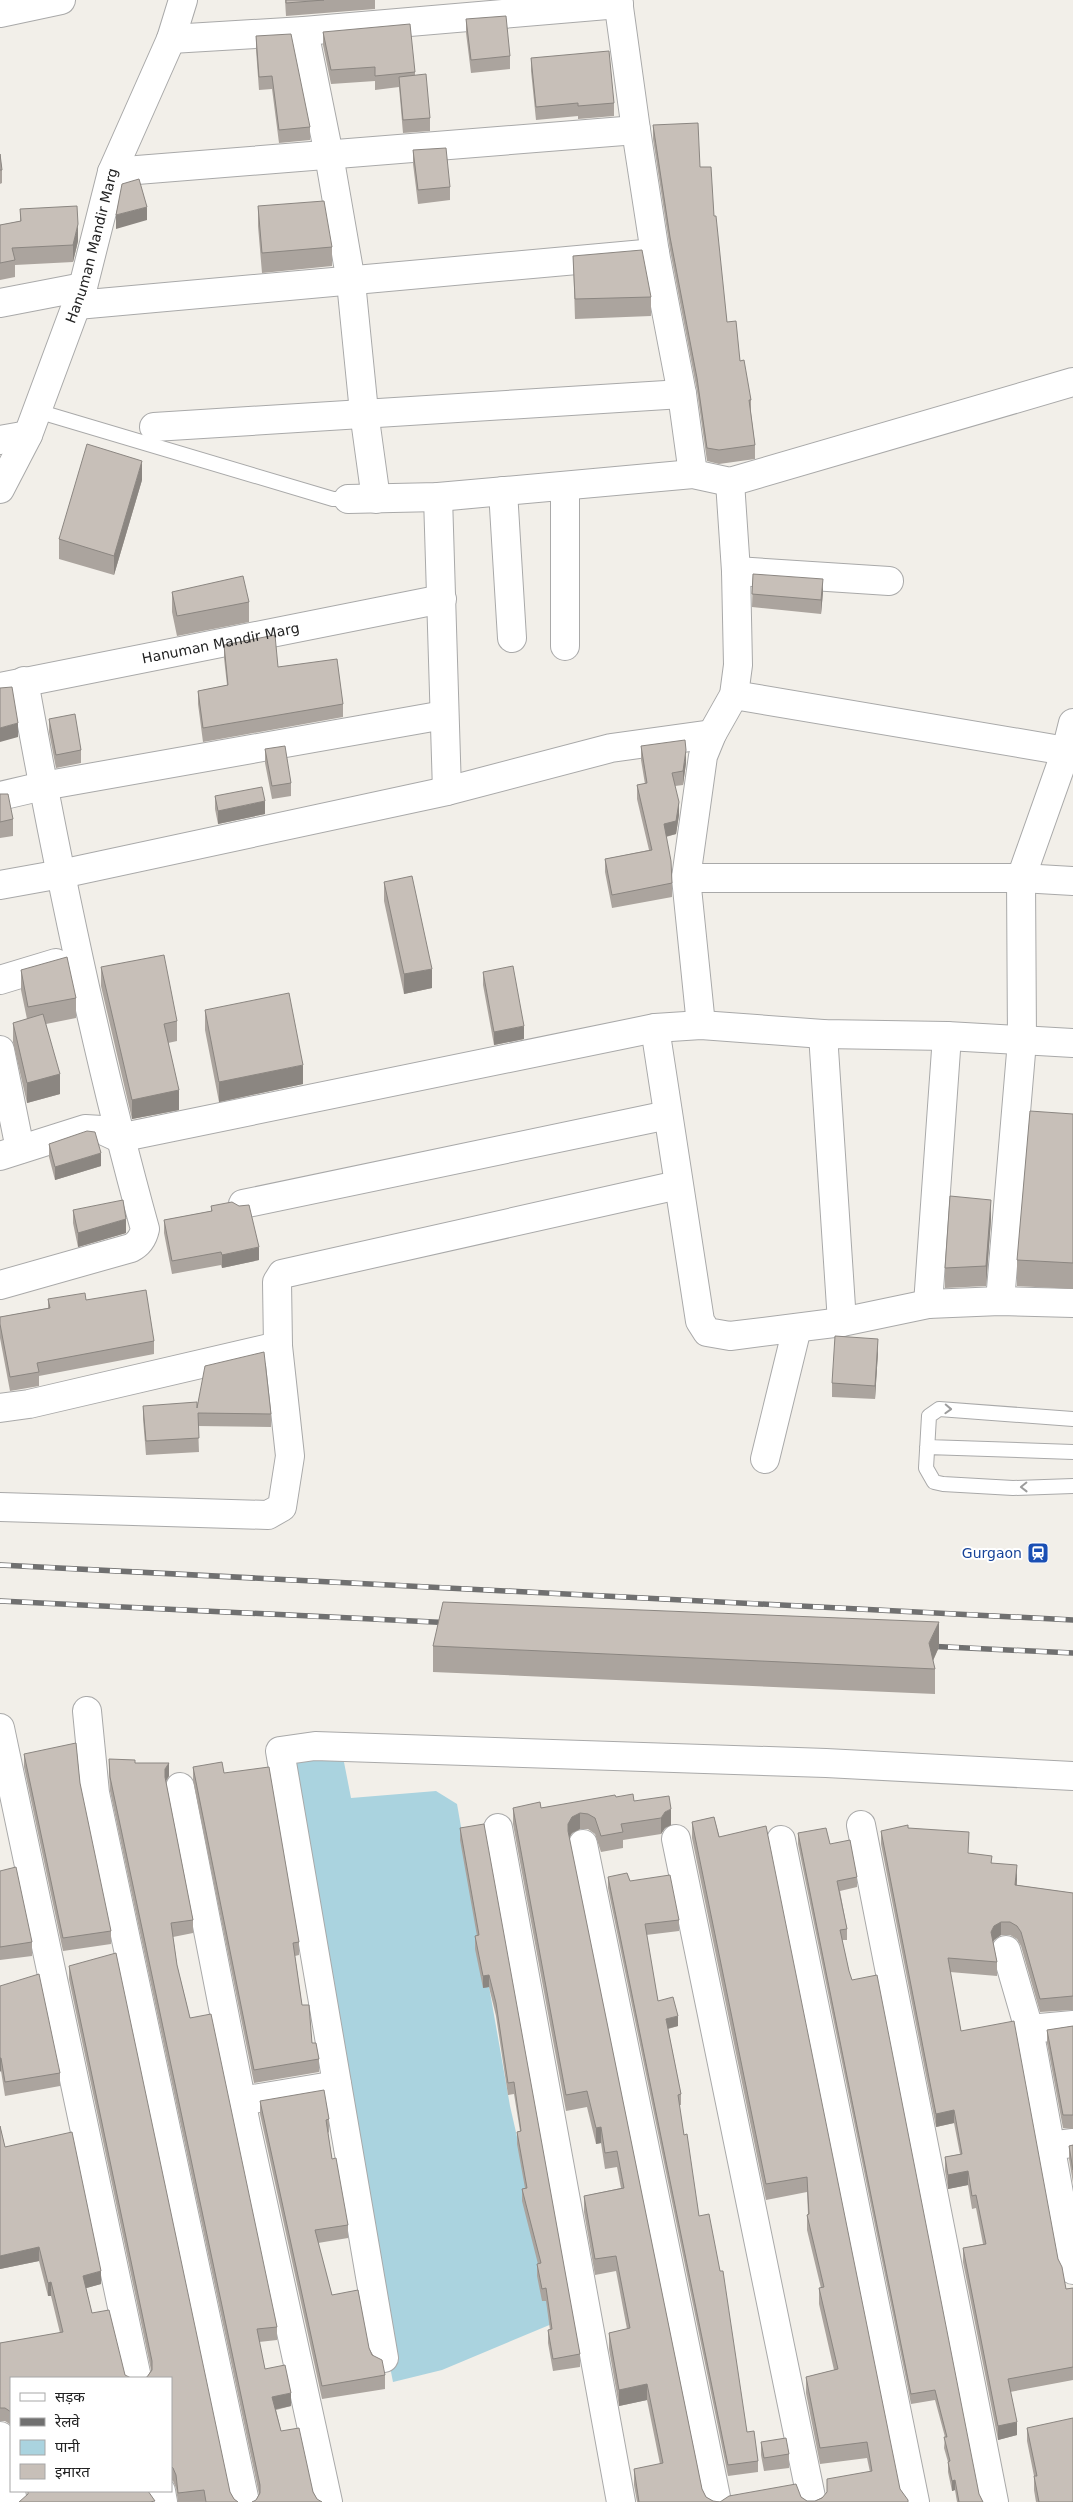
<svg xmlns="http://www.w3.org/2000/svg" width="1073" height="2502" viewBox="0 0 1073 2502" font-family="'DejaVu Sans','Noto Sans Devanagari',sans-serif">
<rect width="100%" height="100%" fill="#f2efe9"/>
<path fill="#aad3df" d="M287,1752l56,5 8,41 85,-7 21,13 53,302 49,215 -117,49 -49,12 -110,-561z"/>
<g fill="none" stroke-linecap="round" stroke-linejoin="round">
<g stroke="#a9a9a9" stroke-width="16">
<path id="service" d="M37,411l296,88h15
M1073,1419l-134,-10 -10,7 -3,52 8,14 9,2 70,4 60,-2
M927,1447l146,5"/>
</g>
<g stroke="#a9a9a9" stroke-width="30">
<g id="minor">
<path d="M618,0l18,130 19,123 27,141 11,80"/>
<path d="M0,13l61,-13"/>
<path d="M304,31l25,124 22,127 13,130 12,87"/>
<path d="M171,39l133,-8 315,-27"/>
<path d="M112,172l524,-42"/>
<path d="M0,303l83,-16"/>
<path d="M77,305l578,-52"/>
<path d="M154,427l528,-33"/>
<path d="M0,440l28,-5"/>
<path d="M565,486v160"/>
<path id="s1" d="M0,489l28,-54 55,-148 29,-115 59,-133 12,-39"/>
<path d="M503,491l9,147"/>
<path d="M438,497l9,294"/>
<path d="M348,499l90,-2 255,-23 37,8 343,-100"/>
<path d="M736,571l153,10"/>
<path id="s2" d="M0,687l442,-88"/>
<path d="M734,695l332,56"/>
<path d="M0,796l43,-10 401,-71"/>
<path d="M686,878h335l52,3"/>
<path d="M0,885l61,-11 386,-83 164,-43 101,-14"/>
<path d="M0,980l56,-17"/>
<path d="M701,1025l-15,-147 17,-122 9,-22 22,-39 4,-30 -2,-94 -6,-89"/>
<path d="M655,1028l45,293 7,11 23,4 112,-14 86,-18 72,-3 73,2"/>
<path d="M823,1034l19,288"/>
<path d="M0,1050l20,99"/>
<path d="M0,1156l85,-27 17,1 17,8 536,-110 46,-3 122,9 124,2 126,7"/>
<path d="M243,1204l425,-89"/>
<path d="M0,1285l131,-37c8,-4 12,-10 14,-19 -50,-180 -88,-364 -121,-548"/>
<path d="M1000,1301l22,-260 -1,-163 45,-127 7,-28"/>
<path d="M928,1304l19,-268"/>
<path d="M0,1408l29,-4 249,-58"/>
<path d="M765,1459l32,-131"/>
<path d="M0,1507l268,8 14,-8 8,-51 -12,-110 -1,-64 5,-8 396,-89"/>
<path d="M87,1711l8,82 150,709"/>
<path d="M0,1728l137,650"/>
<path d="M180,1787l66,338 82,377"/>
<path d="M861,1825l133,677"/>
<path d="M498,1828l123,674"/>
<path d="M676,1839l136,663"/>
<path d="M781,1840l134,662"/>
<path d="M583,1844l134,658"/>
<path d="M1006,1950l23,79 44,241"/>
<path d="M1029,2029l44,-4"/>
<path d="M241,2101l96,-16"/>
<path d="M1049,2146l24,-3"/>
<path d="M384,2358l-104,-607 35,-5 511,17 247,13"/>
<path d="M0,2436l13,66"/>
<path d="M161,2491l2,11"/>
</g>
</g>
<use href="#service" stroke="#fff" stroke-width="14"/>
<use href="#minor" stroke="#fff" stroke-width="28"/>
<g stroke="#707070" stroke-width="5.5">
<path id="rail" d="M0,1565l1073,55
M0,1601l454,22
M926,1646l147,7"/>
</g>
<use href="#rail" stroke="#fff" stroke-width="4" stroke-dasharray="11" stroke-linecap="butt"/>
</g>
<path fill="#aba49e" d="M285,0h90v9l-89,7z
M466,19l44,37v13l-39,4 -5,-40z
M323,32l92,40v3l15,43v13l-27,2 -4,-46 -24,3v-9l-44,3 -8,-39z
M256,36l54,91v13l-31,3 -7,-54 -13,1 -3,-40z
M531,58l83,45v13l-36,3v-3l-42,4 -5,-49z
M653,125l47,42 14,49 13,106 13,39 11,39v13l4,32v14l-36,5 -12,-3 -10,-70 -27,-141 -17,-111z
M413,150l37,37v13l-32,4 -5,-40z
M0,154l2,16v13l-2,1z
M258,206l74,41v19l-70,7 -4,-47z
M20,209l58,32 -5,21 -58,3v12l-15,3v-55l20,-4z
M573,256l78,41v19l-76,3z
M142,480l-28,95 -55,-16v-20z
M753,574l70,18 -2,22 -69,-7z
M172,592l77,10v20l-72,14 -5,-24z
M224,645l54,22 65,37v13l-140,25 -5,-38v-13l29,-6 -3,-27z
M49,719l32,31v13l-25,5 -7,-36z
M641,746l45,17 -3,22 -8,1 4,29 -3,19 -10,3 6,46v14l-60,11 -7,-36v-13l44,-9 -12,-51v-14l8,-1 -4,-24z
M265,749l26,34v13l-19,3 -7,-36z
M0,794l13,25v17l-13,2z
M215,796l50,18 -47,10 -3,-15z
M384,882l48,106 -28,6 -20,-93z
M101,967l76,54v20l-9,2 11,67 -47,9 -31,-133z
M21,970l55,28v20l-30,6 14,70 -33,9 -14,-61v-19l14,-4 -6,-29z
M483,972l41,67 -30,6 -11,-60z
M205,1010l98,74 -84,18 -14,-72z
M1073,1114v175l-56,-3v-26z
M49,1144l52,22 -46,14 -6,-23z
M211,1206l48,54 -37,8 -1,-3 -49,9 -8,-41v-13l47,-9z
M73,1210l53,23 -48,14 -5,-24z
M991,1220l-5,66 -41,2v-20z
M48,1299l38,1 68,41v13l-115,22v10l-29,5 -10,-53v-21l48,-9z
M878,1352l-3,47 -43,-2v-14z
M143,1406l54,2 74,6v13l-73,-1 1,26 -53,3 -3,-36z
M433,1646l506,1 -6,14 2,8v25l-502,-22z
M24,1754l87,177v13l-48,7 -39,-184z
M109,1759l26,4 34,13 -3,6 27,138v13l-20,4 4,28 13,53 87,309v13l-18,2 6,27 26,37 -15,4 5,21 36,68 -61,1 3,-6 -149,-703 -1,-18z
M193,1767l31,6 75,169v13l-4,1 7,49 10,38 7,16v13l-65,11 -61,-303z
M616,1797l18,4 37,24 -6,3 -4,6 -38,6v8l-22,4 -6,-18 -7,-5h-8l-8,4 -3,5 133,651 4,8 7,4 7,1 81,-5 6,4h8l55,-29 -3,-14 -47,6 -14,-71v-16l28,-7 -15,-66v-16h2l-14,-58v-15l1,-1 -1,-22 -41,8 -74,-362v-16l22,-5 186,672 8,13h-271l-3,-17v-16l26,-5 -13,-64 -28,6 -10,-57v-16l18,-4 -11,-58 -21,4 -11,-63v-16l37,-8 -4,-21 -12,2 -4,-26 -5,1 -9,-37 -21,4 -53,-287v-16h28z
M460,1828l120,526v13l-27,4 -5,-28v-13h2l-4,-29h-4l-5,-25v-12h1l-16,-63v-12l3,-1 -8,-44v-12l3,-1 -6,-37 -6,1 -12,-79 -7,-29 -6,1 -8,-39v-13h2l-17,-96z
M908,1828l84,35 25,16v6l56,8v117l-33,2 -19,-66 -4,-7 -7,-4h-9l-7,5 -1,2 4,20v14l-47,-4 11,59 97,228 8,30 7,-1v92l-63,12 7,43 -19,5 -35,-178v-14l20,-4 -7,-36 -4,1 -4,-24 -20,4 -3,-18v-14l15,-3 -6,-31 -18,4 -55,-283v-13z
M798,1833l59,44v10l-17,4 7,38v11h-5l7,31 130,523 4,8h-26l-2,-12 -3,1 -4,-19v-10l-4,-14 1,-11 -10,-37 -24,4 -113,-560z
M0,1871l32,71v14l-32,4z
M608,1877l71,43v11l-33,4 12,66 20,25 -10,3 13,65v11h-2l5,30 15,81 48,216 11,29v11l-30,4 -120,-588z
M69,1966l161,526 4,7 4,3h-60l-2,-14 -3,-7 -2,-1v-102l-24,-1 4,-7 -82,-391z
M0,1986l60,87v13l-55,10 -4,-25z
M1073,2026v103l-10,-1 -16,-85v-13z
M260,2101l69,18v13l-1,1 4,26 16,66v13l-30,5 14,52 37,53 16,27v14l-63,10 -62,-285z
M0,2126l5,21 96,137 -15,4 6,25 33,62 -114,3v47l-6,-4h-5v-78l60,-10 -9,-37h-3l-9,-35 -39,8z
M1073,2145v38l-4,-24v-13z
M1027,2428l46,74h-37l-2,-12v-14l-7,-35z
M761,2442l28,12v14l-25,3 -3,-16z"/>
<path fill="#8b8681" d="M147,207v13l-31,9v-14z
M78,224v17l-5,21v-17z
M142,461v19l-28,95v-19z
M823,579v13l-2,22v-14z
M18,723v14l-18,5v-14z
M686,750v13l-3,22v-14z
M265,801v13l-47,10v-13z
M679,802v13l-3,19 -12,3v-13z
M432,969v19l-28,6v-20z
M524,1026v13l-30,6v-13z
M303,1065v19l-84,18v-20z
M60,1074v20l-33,9v-20z
M179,1090v20l-47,9v-19z
M101,1153v13l-46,14v-13z
M991,1200v20l-5,66v-20z
M126,1219v14l-48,14v-14z
M259,1247v13l-37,8v-13z
M878,1339v13l-3,47v-13z
M939,1622v25l-10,22v-26z
M169,1763v13l-4,6v8v-21z
M671,1809v16l-6,3 -4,6v-16l4,-6z
M580,1813v16l-8,4 -4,7v7v-23l4,-7z
M1017,1865v14l-2,19v-13z
M1001,1922v13l-7,5 -3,6v-14l3,-6z
M489,1975v12l-6,1v-12z
M678,2016v10l-12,3v-10z
M0,2058h1v13l-1,1z
M954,2110v13l-18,4v-13z
M601,2127v16l-5,1v-16z
M968,2171v14l-20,4v-14z
M39,2247v14l-39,8v-13z
M101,2271v13l-18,5v-13z
M51,2282v14h-3v-13z
M647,2384v16l-28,6v-16z
M291,2393v13l-19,4v-13z
M1017,2422v13l-19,5v-14z
M955,2480v10l-3,1v-10z"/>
<path fill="#c7bfb8" stroke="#8b8681" d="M286,0h38l-38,3z
M506,16l4,40 -39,4 -5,-41z
M410,24l5,48 -40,4v-9l-44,3 -8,-38z
M291,34l19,93 -31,3 -7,-54 -13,1 -3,-41z
M609,51l5,52 -36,3v-3l-42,4 -5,-49z
M426,74l4,44 -27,2 -4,-43z
M698,123l2,44h11l3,49h2l11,106 9,-1 4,40 4,-1 7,40h-2l6,45 -36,5 -12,-2 -10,-70 -27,-141 -17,-112z
M446,148l4,39 -32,3 -5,-40z
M0,154l2,16h-2z
M139,179l8,28 -31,8 6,-31z
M324,201l8,46 -70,6 -4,-47z
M77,206l1,18 -5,21 -61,3 3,12 -15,3v-38l21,-4 -1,-12z
M642,250l9,47 -76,2 -2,-43z
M87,444l55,17 -28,95 -55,-17z
M753,574l70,5 -2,21 -69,-6z
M243,576l6,26 -72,14 -5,-24z
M275,635l3,32 59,-8 6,45 -140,24 -5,-37 30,-6 -4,-40z
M12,687l6,36 -18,5v-40z
M75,714l6,36 -25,5 -7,-36z
M685,740l1,10 -3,21 -11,2 7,29 -3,19 -12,3 7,37 1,22 -60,12 -7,-36 47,-9 -15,-65 10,-2 -6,-37z
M285,746l6,37 -19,3 -7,-37z
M262,787l3,14 -47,10 -3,-15z
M0,794h8l5,25 -13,3z
M412,876l20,93 -28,5 -20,-92z
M164,955l13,66 -13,3 15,66 -47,10 -31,-133z
M67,957l9,41 -48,9 -7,-37z
M513,966l11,60 -30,6 -11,-60z
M289,993l14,72 -84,17 -14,-72z
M43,1014l17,60 -33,9 -14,-60z
M1030,1111l43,3v149l-56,-3z
M87,1131l8,1 6,21 -46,14 -6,-23z
M950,1196l41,4 -5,66 -41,2z
M123,1200l3,19 -48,14 -5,-23z
M232,1202l7,4 10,-1 10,42 -37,8 -1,-3 -49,9 -8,-41 48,-9 -1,-5z
M146,1290l8,51 -117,22 2,9 -29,5 -10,-53v-7l50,-9 -2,-9 37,-6 1,7z
M835,1336l43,3 -3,47 -43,-3z
M264,1352l7,62 -73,-1 1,25 -53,3 -3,-35 54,-4v6l8,-42z
M443,1602l496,20 -10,21 6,26 -502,-23z
M76,1743l4,40 31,148 -48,7 -39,-184z
M109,1759l26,1v3h34l-4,6v8l28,143 -22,3 6,42 13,53 21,-4 66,313 -20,2 8,40 20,-4 6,28 -19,4 9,34 18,-3 14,64 4,7 5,3h-70l4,-2 4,-7v-8l-150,-708z
M222,1762l2,11 45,-6 30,175 -6,1 9,62h7l3,38h4l3,16 -65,11 -61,-303z
M633,1794l1,7 35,-5 2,13 -6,3 -4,6 -40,6 2,8 -22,4 -6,-18 -7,-4 -8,-1 -8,4 -4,7v7l134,658 4,8 7,4 7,1 9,-6 67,-12 5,13 6,4h8l7,-3 5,-6v-13l45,-8 -5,-29 -47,6 -14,-71 32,-8 -19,-81 5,-1 -17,-72 2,-1 -2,-37 -41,7 -74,-362 22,-5 5,20 47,-11 134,663 8,11v2h-269l-5,-33 29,-6 -16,-79 -28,6 -10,-57 21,-5 -14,-72 -21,3 -11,-63 40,-8 -7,-37 -12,2 -4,-26 -5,1 -9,-37 -21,4 -53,-287 27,-6 1,6 74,-13 1,2z
M484,1824l96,530 -27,5 -5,-29 4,-1 -6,-41 -4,1 -5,-25 4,-1 -19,-74 5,-1 -10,-56 4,-1 -7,-49 -6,1 -12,-80 -7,-28 -6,1 -8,-40 4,-1 -19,-107z
M908,1825v3l61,4 -1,21 24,3 -1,7 26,2 -2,20 58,8v103l-33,3 -19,-67 -4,-6 -7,-4h-9l-7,4 -3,6 6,30 -49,-4 13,73 53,-10 44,238 4,8 4,22 7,-1v79l-65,12 9,43 -19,4 -35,-178 23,-4 -10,-49 -4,1 -4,-25 -20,4 -3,-18 17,-3 -8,-44 -18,4 -55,-283z
M826,1828l4,16 20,-4 7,37 -20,4 10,48 -7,1 9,41 3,9 25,-5 102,519 4,8h-24l-4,-22 -3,1 -4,-19 2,-1 -6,-24h3l-12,-47 -24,4 -113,-561z
M16,1867l16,75 -32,5v-76z
M627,1873l3,8 40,-6 9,45 -34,4 13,77 15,-4 5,19 -12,3 15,75 -3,1 6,40 3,-1 12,82 10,-2 11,57h3l24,161 7,-1 4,30 -30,4 -120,-588z
M116,1953l114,539 4,7 4,3h-32l-2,-12 -26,3 -2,-18 -3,-7 -2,-2v-88h-27l3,-1 5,-7v-9l-83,-395z
M39,1974l21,99 -55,9 -4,-24h-1v-72z
M1073,2026v89h-10l-16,-85z
M324,2090l5,29 -3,1 6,39 4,-1 12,67 -33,5 17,65 26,-5 11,58 3,7 10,5 3,15 -63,11 -62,-285z
M0,2126l5,21 67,-15 29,139 -18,5 9,37 17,-3 16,65 6,3h-120v34l-6,-4h-5v-65l63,-11 -12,-50 -3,1 -9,-36 -39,9z
M1073,2145v25l-4,-24z
M1073,2418v84h-34l-5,-26h3l-10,-48z
M786,2438l3,16 -25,4 -3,-16z
M28,2491h120l7,10 -5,1h-131l9,-8z"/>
<defs><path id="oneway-chevron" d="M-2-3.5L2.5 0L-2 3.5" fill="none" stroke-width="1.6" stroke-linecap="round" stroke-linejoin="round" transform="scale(1.25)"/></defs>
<g stroke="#9c9c9c">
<use href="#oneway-chevron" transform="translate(948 1409) rotate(2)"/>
<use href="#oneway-chevron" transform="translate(1024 1487) rotate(179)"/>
</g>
<defs>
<g id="station-square" transform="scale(1.125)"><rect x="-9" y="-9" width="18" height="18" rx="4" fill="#1a4fb4" stroke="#fff"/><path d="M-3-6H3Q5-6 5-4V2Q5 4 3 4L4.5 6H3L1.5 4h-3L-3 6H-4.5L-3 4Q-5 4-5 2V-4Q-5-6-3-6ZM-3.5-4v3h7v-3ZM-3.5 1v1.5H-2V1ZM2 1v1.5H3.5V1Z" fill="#fff"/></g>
</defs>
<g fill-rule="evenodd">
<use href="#station-square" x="1038" y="1553"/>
</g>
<g text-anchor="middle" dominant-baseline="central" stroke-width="4" stroke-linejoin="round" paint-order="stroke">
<g font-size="14" fill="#222" stroke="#fff">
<text stroke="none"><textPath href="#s1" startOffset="261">Hanuman Mandir Marg</textPath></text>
<text stroke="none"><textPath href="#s2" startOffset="225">Hanuman Mandir Marg</textPath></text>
</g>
<g font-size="14" fill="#164399" stroke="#fff" text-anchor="end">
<text x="1022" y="1553">Gurgaon</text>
</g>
</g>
<rect x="10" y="2377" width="162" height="115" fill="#ffffff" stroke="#a7a7a7"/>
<rect x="20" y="2393" width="25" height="8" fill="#ffffff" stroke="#a7a7a7"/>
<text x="55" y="2402" font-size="15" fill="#222222">सड़क</text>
<rect x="20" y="2418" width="25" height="8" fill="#707070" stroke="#a7a7a7"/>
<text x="55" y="2427" font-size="15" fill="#222222">रेलवे</text>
<rect x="20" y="2440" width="25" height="15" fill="#aad3df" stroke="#a7a7a7"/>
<text x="55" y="2452" font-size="15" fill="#222222">पानी</text>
<rect x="20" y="2464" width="25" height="15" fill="#c7bfb8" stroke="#a7a7a7"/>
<text x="55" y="2477" font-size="15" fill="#222222">इमारत</text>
</svg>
